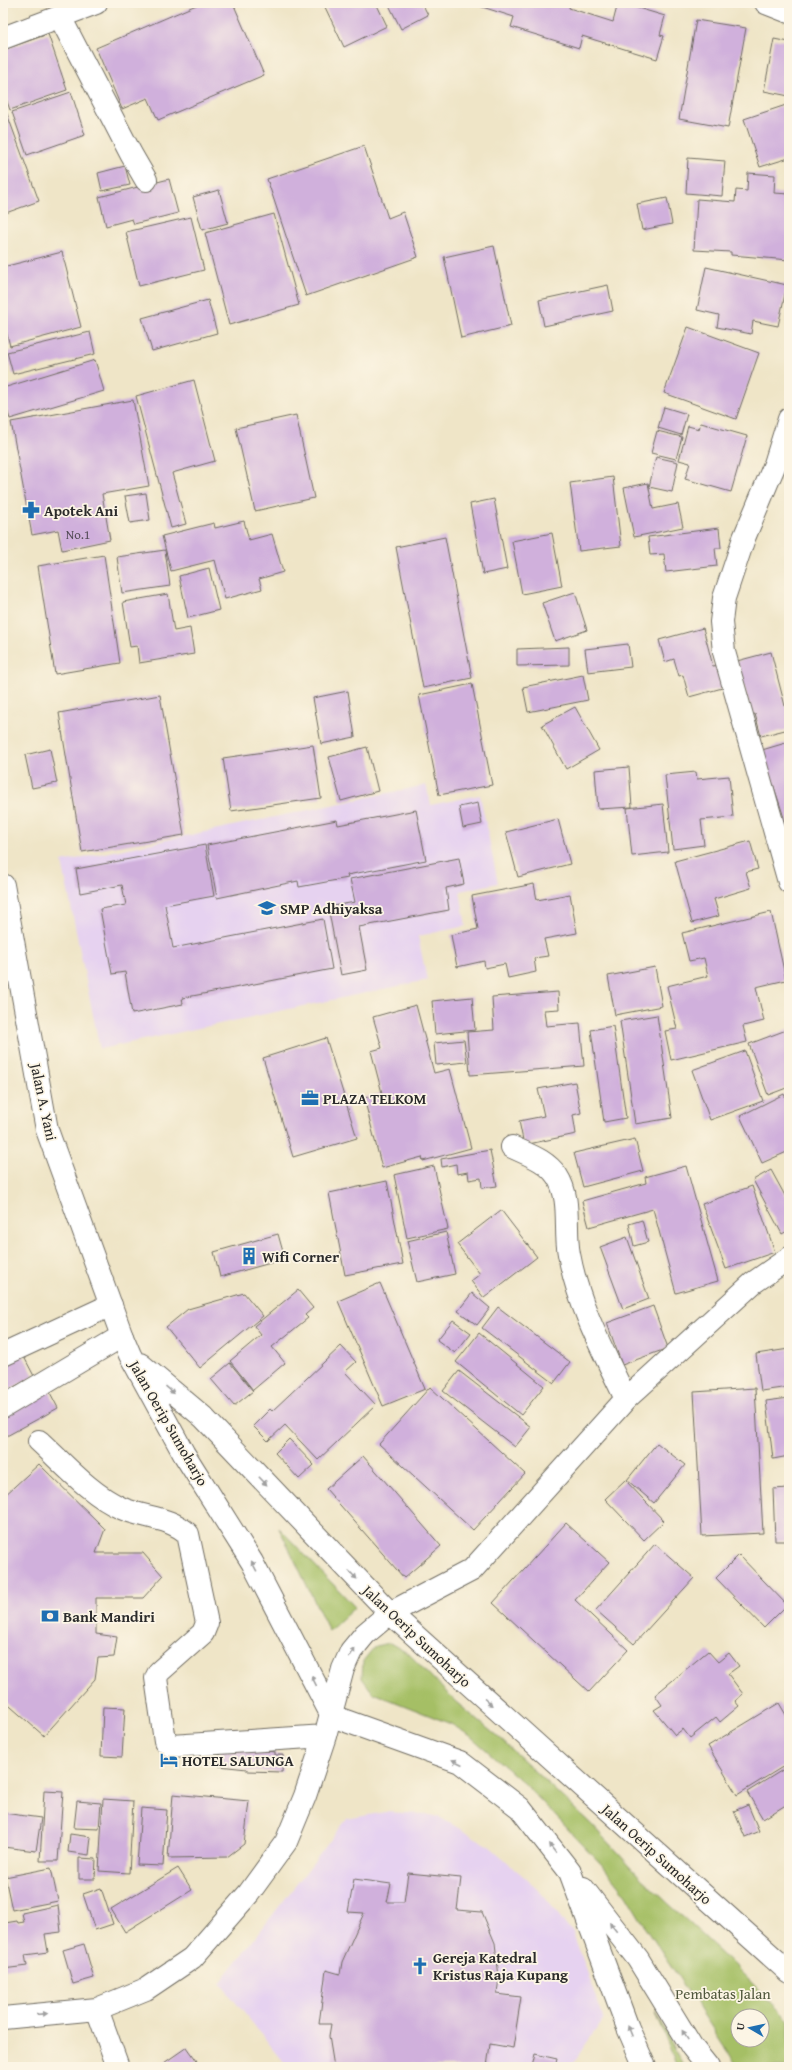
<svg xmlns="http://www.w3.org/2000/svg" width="792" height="2070" viewBox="0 0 792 2070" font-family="'Gentium Book Plus',serif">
<rect width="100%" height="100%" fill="#fcf5e5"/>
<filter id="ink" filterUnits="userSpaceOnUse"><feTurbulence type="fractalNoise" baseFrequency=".025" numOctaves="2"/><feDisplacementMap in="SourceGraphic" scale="8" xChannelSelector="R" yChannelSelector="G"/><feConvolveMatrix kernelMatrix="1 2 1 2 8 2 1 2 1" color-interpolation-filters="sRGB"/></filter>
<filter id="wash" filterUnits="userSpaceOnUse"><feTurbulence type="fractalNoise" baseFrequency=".012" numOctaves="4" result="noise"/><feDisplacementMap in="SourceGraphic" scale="16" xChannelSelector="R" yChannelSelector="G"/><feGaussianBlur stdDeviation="0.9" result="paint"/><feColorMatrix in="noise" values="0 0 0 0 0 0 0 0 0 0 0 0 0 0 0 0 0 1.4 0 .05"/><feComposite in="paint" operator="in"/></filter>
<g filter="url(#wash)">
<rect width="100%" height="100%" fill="#efe5c7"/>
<path fill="#e6d2f0" d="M426,785l5,20 49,-10 18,88 -38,8 6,35 -48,10 9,44 -327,69 -38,-187z
M385,1812l41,2 13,3 49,28 50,44 35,44 31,85 -34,49h-282l-68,-84 127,-164z"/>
<path fill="#a5bf65" stroke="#687548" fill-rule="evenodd" d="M279,1528l76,79 -26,24z
M390,1643l19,11 47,48 43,36 92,86 50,54 83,77 65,65v47h-51l-92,-139 -20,-33 -23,-29 -79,-83 -55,-48 -18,-11 -78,-31 -11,-15 1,-17 12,-15zM738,2016h24v24h-24z
M655,2010l29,57h-7z"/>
<g id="blocks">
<path fill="#d0b0dc" d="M201,3h32l31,72 -106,45 -10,-22 -26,11 -26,-61z
M327,3h49l11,23 -43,21 -20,-42z
M388,3h34l6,12 -27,14z
M476,3h94l-1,5 44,14 5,-19h3l44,13 -5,19 4,1 -7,23 -75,-23 -3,12 -68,-21 3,-10 -38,-12z
M696,20l50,8 -18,100 -49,-9z
M48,34l19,56 -57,20 -7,-20v-40z
M774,39l15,3v54l-25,-5z
M71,92l14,43 -58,20 -15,-43z
M3,103l36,98 -36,13z
M789,104v54l-29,9 -16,-48z
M364,146l24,72 15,-6 15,45 -112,39 -39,-117z
M688,158l37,3 -3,35 -36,-3z
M125,166l5,19 -28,6 -4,-18z
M748,173l27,2 -1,18 15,1v66l-58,-5v-3l-37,-2 3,-51 38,3 1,-12 11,1z
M169,179l9,34 -44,11 -2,-5 -26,7 -7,-29z
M219,190l9,33 -26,7 -9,-33z
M667,198l5,26 -30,6 -5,-26z
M274,214l25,91 -70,20 -24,-92z
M191,217l13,53 -65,16 -13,-54z
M494,246l17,80 -50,12 -17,-81z
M62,252l19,75 -71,19 -7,-27v-52z
M706,267l81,18 -9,41 -25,-5 -2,13 -34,-7 2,-12 -22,-5z
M608,285l5,26 -69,15 -5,-26z
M208,300l9,33 -65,18 -10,-33z
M688,327l71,26 -23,66 -72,-26z
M90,332l5,22 -82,20 -6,-22z
M95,360l9,31 -94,28 -7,-22v-9z
M194,380l21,81 -43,12 14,51 -15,4 -35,-132z
M133,400l16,86 -47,8 8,46 -48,10 -4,-20 -26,5 -21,-113z
M664,407l23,7 -6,21 -23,-7z
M296,415l18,83 -59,13 -19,-83z
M701,423l46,13 -16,56 -46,-13 5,-16 -11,-3 9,-34 11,3z
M657,431l25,6 -6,22 -25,-6z
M656,457l22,5 -6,30 -23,-5z
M788,460h1v18l-4,-1z
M613,477l8,69 -42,5 -9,-68z
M648,483l5,26 25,-5 5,23 -49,10 -10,-49z
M146,493l4,27 -20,3 -5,-27z
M494,499l13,70 -24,5 -13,-70z
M244,521l5,19 23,-6 11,38 -24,7 3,10 -37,10 -10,-39 -44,11 -9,-35 52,-13 1,5z
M719,528l2,20h-6l2,18 -51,6 -2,-18 -14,1 -2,-18z
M552,533l10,53 -40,8 -10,-53z
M445,537l27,141 -49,10 -27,-141z
M165,550l5,36 -48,7 -5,-36z
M104,555l16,108 -65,11 -17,-108z
M209,568l10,42 -31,8 -9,-42z
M575,592l12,38 -32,11 -13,-38z
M168,594l6,37 16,-3 4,26 -55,9 -2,-17 -7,1 -7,-45z
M703,628l10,38 7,-1 6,22 -37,10 -6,-22 -4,1 -5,-17 -9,3 -6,-22z
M628,644l3,23 -43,5 -3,-23z
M569,647v18l-52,1v-17z
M771,652l14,54 3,-1 1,5v19l-28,7 -6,-22 -3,1 -15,-54z
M583,675l5,25 -60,12 -5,-25z
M472,684l20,101 -53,10 -20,-100z
M348,691l7,46 -34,7 -8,-46z
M160,695l24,140 -102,17 -23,-139z
M575,707l24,43 -33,19 -24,-44z
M789,742v91l-27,-83z
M313,745l8,53 -90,13 -8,-53z
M367,747l11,44 -37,10 -12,-44z
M50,749l7,34 -25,5 -7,-33z
M629,767l3,40 -34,2 -3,-39z
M696,772l1,7 32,-3 4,41 -32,3 3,25 -31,4 -8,-74z
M478,803l4,21 -19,4 -4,-21z
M663,804l5,48 -36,4 -5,-48z
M416,810l10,50 -79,15 1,3 -49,9 -1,-6 -81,17 -10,-53 130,-25 1,5z
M558,819l12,45 -52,13 -12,-45z
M750,841l8,28 -12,3 5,16 -37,11 5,17 -27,7 -17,-62z
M205,845l9,51 -49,9 8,43 150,-29 9,50 -150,29 1,6 -51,10 -7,-42 -13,2 -12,-65 26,-4 -4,-20 -42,8 -4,-24z
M459,858l5,26 -18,4 3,22 -90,17 8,43 -26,5 -13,-68 27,-5 -5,-23z
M534,884l3,16 33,-6 7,39 -33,6 4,17 -14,2 2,14 -28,6 -3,-14 -20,4 -1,-7 -27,6 -6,-32 27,-6 -6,-33z
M771,912l15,68 -30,7 8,34 -21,5 4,16 -76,18 -6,-29 12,-2 -10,-43 41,-10 -4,-18 -15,3 -7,-28z
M655,967l7,39 -47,9 -7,-39z
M558,992l1,17 -15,1 2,16 34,-3 4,43 -114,9 -3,-43 27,-2 -2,-33z
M472,997l3,33 -40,4 -3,-33z
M416,1005l18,68 16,-4 21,79 -48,13 -1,-4 -40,11 -18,-70 18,-5 -11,-42 11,-3 -9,-31z
M657,1015l15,103 -37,6 -15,-103z
M613,1026l13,92 -22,4 -13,-92z
M789,1029v58l-21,8 -19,-51z
M326,1038l31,100 -64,19 -30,-99z
M464,1040l3,22 -31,3 -2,-22z
M745,1051l18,50 -53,19 -18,-50z
M575,1082l6,31 -8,2 3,19 -52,11 -5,-24 25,-5 -6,-27z
M784,1094l5,12v45l-27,12 -22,-47z
M635,1139l8,32 -60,16 -9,-34z
M490,1150l7,36 -15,2 -1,-10 -12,2 -1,-8 -11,2 -1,-10 -14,3 -1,-8z
M434,1166l14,63 -41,9 -13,-63z
M686,1166l32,115 -42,12 -23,-84 -64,18 -7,-26 64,-18 -1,-6z
M771,1170l18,33v27l-7,4 -29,-54z
M387,1181l16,83 -58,11 -16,-82z
M752,1186l23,66 -49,17 -24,-65z
M501,1210l36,47 -53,41 -13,-17 9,-7 -23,-30z
M642,1220l6,22 -14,4 -5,-22z
M446,1232l9,42 -38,8 -10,-41z
M278,1234l7,25 -65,18 -6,-25z
M627,1237l22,62 -26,10 -23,-62z
M380,1283l45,106 -42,17 -45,-105z
M298,1290l15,18 -8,7 3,3 -36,29 13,16 -32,27 -23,-29 31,-26 -7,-9z
M244,1293l19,23 -63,52 -34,-41 22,-18z
M472,1293l18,15 -13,17 -19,-14z
M653,1306l15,42 -46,17 -15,-42z
M498,1307l72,55 -16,21 -72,-55z
M453,1320l18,13 -16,20 -18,-13z
M479,1333l65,53 -23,29 -65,-53z
M341,1346l15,16 -11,10 31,33 -58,55 -33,-35 -17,16 -15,-15 17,-17 2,2z
M789,1349v38l-28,4 -5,-37z
M23,1355l11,21 -31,17v-27z
M230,1363l23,28 -19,15 -23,-27z
M459,1371l72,56 -16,20 -72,-56z
M46,1385l12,23 -55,30v-30z
M430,1387l95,87 -52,56 -94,-86z
M755,1388l8,145 -61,3 -8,-144z
M789,1398v58l-16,3 -7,-58z
M289,1439l25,26 -15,14 -24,-26z
M657,1443l28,22 -31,38 -27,-23z
M363,1456l78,90 -37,32 -78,-89z
M39,1464l66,65 -9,24h47l20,23 -20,22h-47v36l21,3 -3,20 -16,1 -3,21 -51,57 -41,-36v-203z
M625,1480l39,41 -20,19 -39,-41z
M789,1488v53h-14l-2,-52z
M566,1523l43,39 -34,38 53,50 -39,42 -96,-89z
M655,1544l39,34 -60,66 -38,-34z
M739,1555l48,50 -23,23 -48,-50z
M708,1651l10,11 11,-9 10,13 -11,8 15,20 -8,7 4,5 -19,16 -4,-5 -26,21 -7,-9 -8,6 -21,-25 8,-5 -7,-10z
M779,1703l10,17v43l-52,32 -29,-49z
M103,1707l22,1 -3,49 -21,-1z
M221,1746l54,6v3h8l-1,17 -35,-1v-2l-28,-3z
M789,1766v37l-26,16 -16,-27z
M44,1791l19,1 -5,69h-18z
M173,1794l76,7 -5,43 -17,13 -59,1z
M103,1799l30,2 -4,72 -30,-2z
M77,1801l24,2 -2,26 -25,-1z
M748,1805l11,26 -14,6 -11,-26z
M141,1808l26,2 -4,56 -26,-1z
M3,1813l38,5 -5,33 -33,-4z
M70,1834l21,3 -2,18 -21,-3z
M79,1858l17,1 -1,20h-16z
M51,1868l7,33 -46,9 -7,-33z
M178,1868l14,22 -67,42 -14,-23z
M408,1873l53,5 -4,32 25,2 13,31 4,34 -2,17 24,3 -8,51 -23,-4 -3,23h-153l-5,-31 2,-12h-12l7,-54 14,4 2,-12 22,-49 -16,-1 6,-33 37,5 -4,18h17z
M101,1888l12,36 -18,6 -12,-36z
M58,1905l3,27 -16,2 3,18 -23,3 2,11 -24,3v-53l2,7 12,-2 1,2 6,-1 -2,-9z
M84,1944l10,34 -21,6 -10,-34z
M187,2047l10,14 -9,6h-30z
M535,2054l22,5 -2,8h-23z"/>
</g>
</g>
<g filter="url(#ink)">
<use href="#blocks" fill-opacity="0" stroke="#706c62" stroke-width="1"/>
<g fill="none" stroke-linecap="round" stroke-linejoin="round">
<g stroke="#706c62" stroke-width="24">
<path id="minor" d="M766,3l23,9
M60,17l71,137 15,26
M3,38l93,-35
M789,419l-14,45 -31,74 -20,60 -3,24 3,30 65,230
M512,1147c17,8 34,13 45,29 15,23 7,54 12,78 9,51 35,99 57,145
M3,1355l108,-50
M3,1407l119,-71
M39,1441c24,22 52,54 82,67 22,10 50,9 67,26l19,89 -4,10 -44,39 -3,6 9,63 6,5 154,-10
M97,2009l21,58
M3,2018l94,-9 49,-20 46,-31 57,-65 37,-51 19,-46 20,-60 18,-67 8,-18 14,-17 25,-21 82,-43 154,-171 127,-116 36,-25"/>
</g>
<g stroke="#706c62" stroke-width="24">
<path id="highway" d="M3,885l44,245 75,206 8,19 54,99 68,108 80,154 128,46 60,46 50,64 58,156 17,39
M140,1364l63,53 187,196 399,359
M583,1888l55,71 54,88 16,20"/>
</g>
<use href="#minor" stroke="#fff" stroke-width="22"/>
<use href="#highway" stroke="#fff" stroke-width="22"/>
</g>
<defs><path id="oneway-solid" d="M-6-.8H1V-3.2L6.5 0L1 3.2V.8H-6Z"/></defs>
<g fill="#a0a0a0">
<use href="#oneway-solid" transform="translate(170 1390) rotate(41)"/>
<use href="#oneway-solid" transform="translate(263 1481) rotate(46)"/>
<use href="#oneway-solid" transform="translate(254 1566) rotate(-118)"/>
<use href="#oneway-solid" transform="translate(353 1575) rotate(46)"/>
<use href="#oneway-solid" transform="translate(352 1653) rotate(-59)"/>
<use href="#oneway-solid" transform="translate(314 1681) rotate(-117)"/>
<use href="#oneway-solid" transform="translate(488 1702) rotate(42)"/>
<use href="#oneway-solid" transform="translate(457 1762) rotate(-155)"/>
<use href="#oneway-solid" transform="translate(552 1848) rotate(-128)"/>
<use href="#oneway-solid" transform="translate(613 1927) rotate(-128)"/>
<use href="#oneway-solid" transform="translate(42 2014) rotate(-5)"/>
<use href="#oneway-solid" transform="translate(630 2031) rotate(-112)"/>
<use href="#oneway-solid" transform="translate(685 2035) rotate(-122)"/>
</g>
</g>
<defs>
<g id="pharmacy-bare" transform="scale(1.38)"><path d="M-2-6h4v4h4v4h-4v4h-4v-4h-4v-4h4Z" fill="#1f6fb2" stroke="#fcf5e5" stroke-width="2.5" paint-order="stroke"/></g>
<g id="school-bare" transform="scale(1.38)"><path d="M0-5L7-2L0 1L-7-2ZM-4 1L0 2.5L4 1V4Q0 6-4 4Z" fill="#1f6fb2" stroke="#fcf5e5" stroke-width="2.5" paint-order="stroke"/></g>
<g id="office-bare" transform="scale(1.38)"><path d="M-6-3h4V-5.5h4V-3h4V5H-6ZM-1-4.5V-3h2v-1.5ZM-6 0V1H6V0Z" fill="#1f6fb2" stroke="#fcf5e5" stroke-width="2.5" paint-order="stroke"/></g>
<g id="building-bare" transform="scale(1.38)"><path d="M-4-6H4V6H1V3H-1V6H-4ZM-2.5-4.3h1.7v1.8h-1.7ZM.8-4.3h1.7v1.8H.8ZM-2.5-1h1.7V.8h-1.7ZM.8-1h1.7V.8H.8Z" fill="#1f6fb2" stroke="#fcf5e5" stroke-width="2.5" paint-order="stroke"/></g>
<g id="bank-bare" transform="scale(1.38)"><path d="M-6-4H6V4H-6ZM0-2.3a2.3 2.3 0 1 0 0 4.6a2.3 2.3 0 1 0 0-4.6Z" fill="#1f6fb2" stroke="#fcf5e5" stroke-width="2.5" paint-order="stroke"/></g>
<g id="hotel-bare" transform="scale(1.38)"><path d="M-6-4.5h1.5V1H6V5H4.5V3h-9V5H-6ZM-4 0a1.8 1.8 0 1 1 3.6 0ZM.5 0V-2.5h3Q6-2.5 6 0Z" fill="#1f6fb2" stroke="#fcf5e5" stroke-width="2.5" paint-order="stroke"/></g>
<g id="church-bare" transform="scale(1.38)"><path d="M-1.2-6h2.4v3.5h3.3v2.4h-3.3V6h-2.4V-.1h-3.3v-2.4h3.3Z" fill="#1f6fb2" stroke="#fcf5e5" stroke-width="2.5" paint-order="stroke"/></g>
</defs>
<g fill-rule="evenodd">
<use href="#pharmacy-bare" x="31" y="510"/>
<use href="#school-bare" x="267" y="908"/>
<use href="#office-bare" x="310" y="1098"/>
<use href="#building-bare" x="249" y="1256"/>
<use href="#bank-bare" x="50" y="1616"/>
<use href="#hotel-bare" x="169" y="1760"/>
<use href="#church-bare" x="420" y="1966"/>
</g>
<g text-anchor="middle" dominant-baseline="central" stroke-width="3.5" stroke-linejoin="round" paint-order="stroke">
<g font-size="13" fill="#544c57">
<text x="78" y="534">No.1</text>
</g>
<g font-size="15" font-weight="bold" fill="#2b2b2b" stroke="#fcf5e5" text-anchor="start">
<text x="44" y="510">Apotek Ani</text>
<text x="280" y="908">SMP Adhiyaksa</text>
<text x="323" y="1098">PLAZA TELKOM</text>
<text x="262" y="1256">Wifi Corner</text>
<text x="63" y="1616">Bank Mandiri</text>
<text x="182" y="1760">HOTEL SALUNGA</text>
<text x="433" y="1957">Gereja Katedral<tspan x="433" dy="17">Kristus Raja Kupang</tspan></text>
</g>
<g font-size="15" fill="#2b2b2b" stroke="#fcf5e5">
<text transform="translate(44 1102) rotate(78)">Jalan A. Yani</text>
<text transform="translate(169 1423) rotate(60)">Jalan Oerip Sumoharjo</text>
<text transform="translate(417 1636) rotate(43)">Jalan Oerip Sumoharjo</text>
<text transform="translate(657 1854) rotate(42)">Jalan Oerip Sumoharjo</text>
</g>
<g font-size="15" fill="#50573c" stroke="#fcf5e5">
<text x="723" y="1993">Pembatas Jalan</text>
</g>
</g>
<rect width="792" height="2070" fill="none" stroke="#fcf5e5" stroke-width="16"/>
<g transform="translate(750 2028) rotate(279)"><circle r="19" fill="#fcf5e5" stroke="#a8a49b"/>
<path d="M0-3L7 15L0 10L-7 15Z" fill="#1f6fb2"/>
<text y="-6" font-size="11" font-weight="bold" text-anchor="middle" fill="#2b2b2b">U</text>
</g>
</svg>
